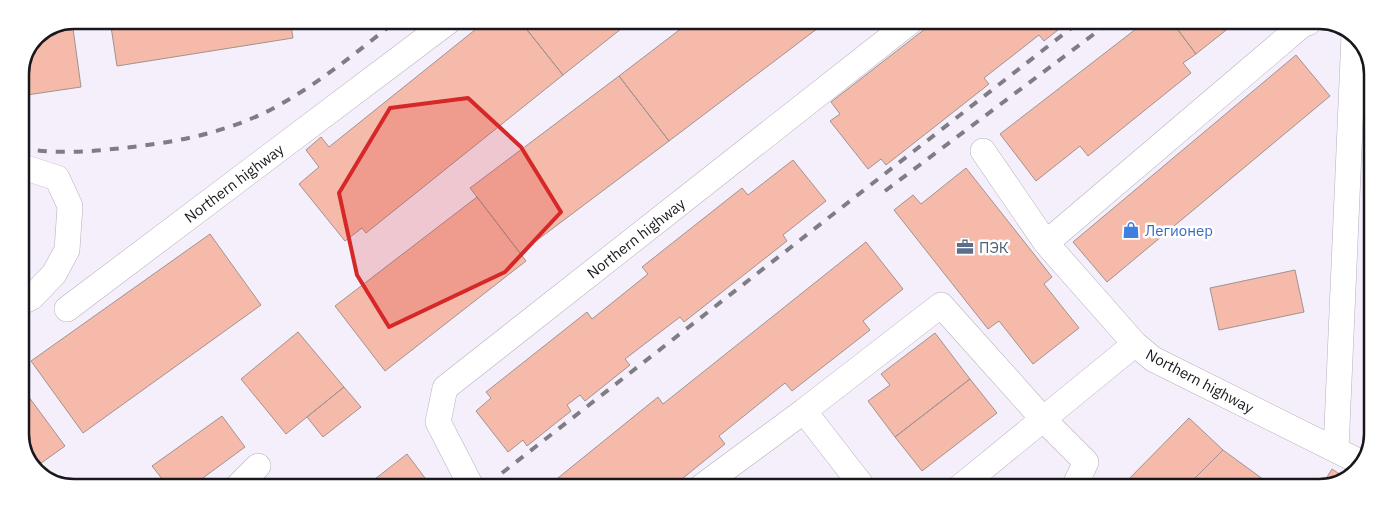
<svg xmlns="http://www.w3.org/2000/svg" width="1393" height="508" viewBox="0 0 1393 508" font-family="'IBM Plex Sans',sans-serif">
<rect width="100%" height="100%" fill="#f5effb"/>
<path fill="#f5baa9" stroke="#a19390" d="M110,20h180l3,18 -176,28z
M72,21l9,66 -61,9v-25l16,-35z
M486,21h34l43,54 -197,158 -4,-5 -17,13 -46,-57 20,-17 -13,-17 15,-13 8,10z
M520,21h111l-68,54z
M691,21l135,1 -157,119 -50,-65z
M934,22h134l-24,19 -5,-6 -55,43 5,6 -103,81 -5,-6 -13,10 -38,-48 10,-7 -9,-12z
M1145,22h27l24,32 -13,9 8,10 -103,83 -8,-10 -44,35 -36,-47z
M1172,22l63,1 -39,31z
M1239,23h14l-8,6z
M1296,55l34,41 -223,186 -34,-40z
M619,76l50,65 -149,112 -50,-65z
M793,160l33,41 -43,34 4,6 -103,81 -4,-5 -55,42 5,6 -45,36 -5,-6 -13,10 4,6 -44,35 -4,-6 -15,12 -32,-41 15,-13 -5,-6 101,-80 5,7 56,-45 -6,-7 100,-79 6,7z
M966,168l86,109 -8,7 35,44 -46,36 -34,-43 -11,8 -94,-119 19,-15 8,9z
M477,197l49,64 -141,110 -50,-65z
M210,234l51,71 -178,128 -52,-72z
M866,242l37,47 -40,32 7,9 -78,61 -7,-8 -66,53 6,8 -53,43 -115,-1 -4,-4 105,-85 5,7z
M1295,270l9,42 -85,18 -9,-42z
M1370,285h1v67h-4z
M298,332l46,55 -58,47 -45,-55z
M935,333l35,46 -75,58 -27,-36 22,-16 -9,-11z
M970,379l27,34 -75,58 -27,-34z
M20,385l45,61 -32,23 -13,-31z
M344,387l17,20 -38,30 -16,-20z
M1371,393v18l-7,-3z
M222,416l23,31 -53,39 -25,-1 -15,-19z
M1189,418l34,32 -38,38h-65z
M1223,450l52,38h-90z
M407,454l24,32h-65z
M1332,469l15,10 -27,9z"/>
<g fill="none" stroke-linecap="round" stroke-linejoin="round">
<g stroke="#b6b0bc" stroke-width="26">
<path id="minor" d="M983,151l63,92
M20,166l37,12 13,28 -3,44 -13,24 -22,23 -12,6
M67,309l382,-288
M1135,344l-89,-101 256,-218 6,-2
M804,411l59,76
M1336,450l18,-415
M238,486l20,-20
M471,486l-33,-64 7,-34 465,-366
M701,487l103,-76 137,-106 102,114 43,43 -12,25
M960,487l175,-143 18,15 209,104"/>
</g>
<use href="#minor" stroke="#fff" stroke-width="25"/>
<path stroke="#807c84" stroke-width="4" stroke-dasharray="9 9" stroke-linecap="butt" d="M20,148c33,6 69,4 102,0 51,-5 104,-15 150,-39 45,-24 85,-57 124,-88
M885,191l225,-169
M502,473l577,-451"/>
</g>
<path fill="#d62828" fill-opacity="0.2" stroke="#d62828" stroke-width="4" stroke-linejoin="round" d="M468,98l53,49 40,65 -56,60 -116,55 -32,-52 -18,-82 51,-85z"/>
<defs>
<g id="shop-bare" transform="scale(1.35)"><path d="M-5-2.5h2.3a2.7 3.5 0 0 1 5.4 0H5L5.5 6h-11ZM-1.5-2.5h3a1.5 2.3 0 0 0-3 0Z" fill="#3f7fe0" stroke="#fff" stroke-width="2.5" paint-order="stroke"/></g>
<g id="office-bare" transform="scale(1.35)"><path d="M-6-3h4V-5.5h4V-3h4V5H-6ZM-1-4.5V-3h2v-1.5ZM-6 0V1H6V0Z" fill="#5c6f8a" stroke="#fff" stroke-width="2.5" paint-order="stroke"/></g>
</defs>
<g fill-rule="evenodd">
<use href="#shop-bare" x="1131" y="230"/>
<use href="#office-bare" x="965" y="247"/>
</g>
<g text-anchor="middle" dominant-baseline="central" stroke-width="5" stroke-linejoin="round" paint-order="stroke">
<g font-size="15" fill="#1a171c" stroke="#fff">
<text transform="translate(234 183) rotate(-37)">Northern highway</text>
<text transform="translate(636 238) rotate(-38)">Northern highway</text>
<text transform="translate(1200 381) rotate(28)">Northern highway</text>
</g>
<g font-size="15" fill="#366cbe" stroke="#fff" text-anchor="start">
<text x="1145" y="230">Легионер</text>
</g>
<g font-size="15" fill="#4e5e75" stroke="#fff" text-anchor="start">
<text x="979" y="247">ПЭК</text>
</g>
</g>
<path d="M0 0H1393V508H0ZM74 29H1319A45 45 0 0 1 1364 74V434A45 45 0 0 1 1319 479H74A45 45 0 0 1 29 434V74A45 45 0 0 1 74 29Z" fill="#fff" fill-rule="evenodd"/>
<path fill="none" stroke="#1a171c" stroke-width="2.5" d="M74 29H1319A45 45 0 0 1 1364 74V434A45 45 0 0 1 1319 479H74A45 45 0 0 1 29 434V74A45 45 0 0 1 74 29Z"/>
</svg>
